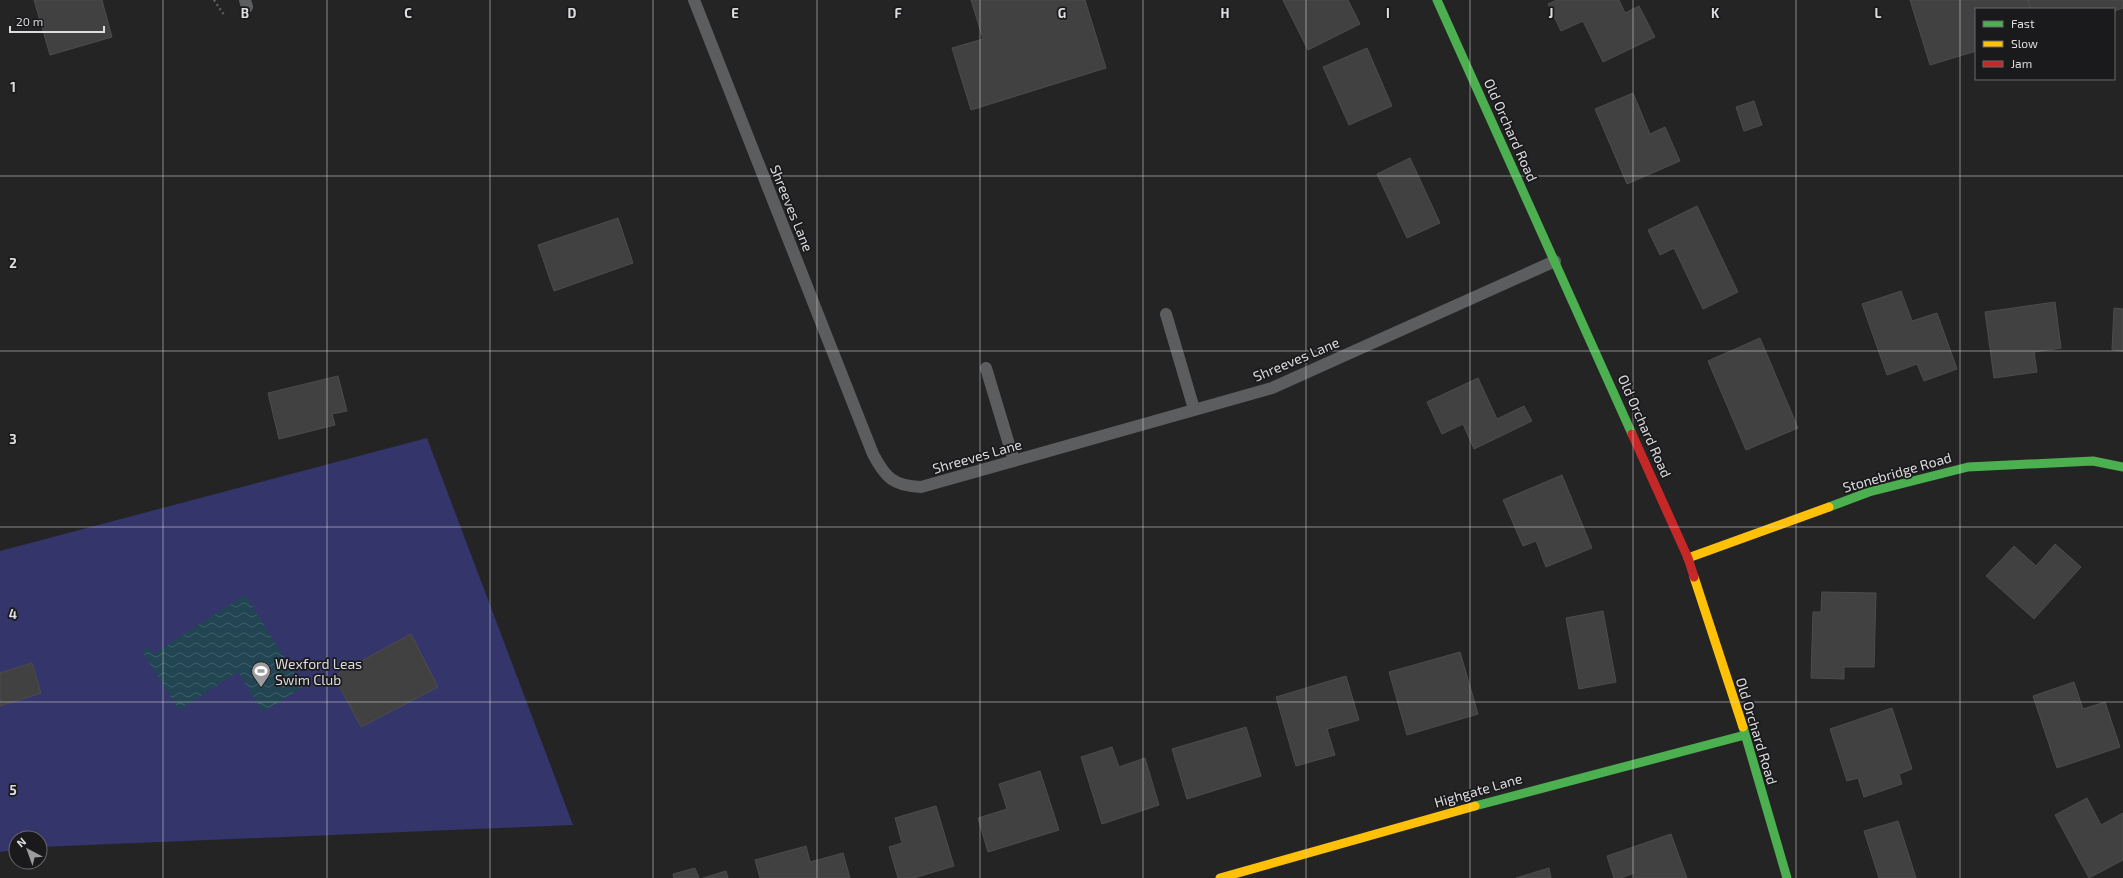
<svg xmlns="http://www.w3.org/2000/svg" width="2123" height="878" viewBox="0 0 2123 878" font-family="'Exo 2',sans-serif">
<defs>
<pattern id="water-waves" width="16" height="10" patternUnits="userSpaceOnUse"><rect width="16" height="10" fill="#214552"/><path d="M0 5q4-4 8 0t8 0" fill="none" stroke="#415f6a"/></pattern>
</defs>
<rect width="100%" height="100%" fill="#242425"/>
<path fill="#34356b" d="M427,438l146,387 -533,22v-9h-24v12l-16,2v-301z"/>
<path fill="url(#water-waves)" d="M245,595l58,92 -40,25 -25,-40 -59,38 -37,-59 6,-4 5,7z"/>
<path fill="#414142" stroke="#4c4c4d" d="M34,0h68l10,37 -62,18z
M971,0h114l21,68 -135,42 -19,-62 31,-9z
M1283,0h65l12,24 -52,26z
M1557,0h62l6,13 14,-7 16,31 -52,25 -20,-41 -22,10 -13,-27z
M1910,0h118l3,9h-55v42l-46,14z
M2028,0h95v8l-9,3v-2h-83z
M1367,48l25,58 -43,19 -26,-58z
M1633,93l17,41 15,-7 15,34 -53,23 -32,-75z
M1754,101l8,24 -18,6 -8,-24z
M1410,158l30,65 -33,15 -30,-64z
M1697,206l41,86 -35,17 -29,-61 -14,7 -12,-25z
M618,218l15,45 -79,28 -16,-46z
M1901,291l11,30 25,-8 20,56 -33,12 -7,-17 -30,11 -25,-71z
M2055,302l6,46 -27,4 3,20 -43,6 -9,-66z
M2114,308l9,1v42l-11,-1z
M1760,338l38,90 -52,22 -38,-89z
M338,376l9,35 -15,3 3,11 -56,14 -11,-46z
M1478,378l19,41 27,-13 8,15 -58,28 -11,-25 -21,10 -15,-32z
M1562,475l30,73 -46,19 -10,-26 -13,5 -20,-46z
M2055,544l26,23 -47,52 -48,-43 28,-30 22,20z
M1822,592l54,1 -2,74h-30v12l-33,-1 2,-66h8z
M1603,611l13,71 -37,7 -13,-71z
M411,634l27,53 -77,40 -27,-51z
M1460,652l18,62 -71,21 -18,-63z
M32,663l9,30 -41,13v-33z
M1346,676l13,44 -32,9 8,26 -39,11 -20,-69z
M2074,682l9,27 22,-7 15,45 -63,21 -24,-72z
M1892,708l20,61 -13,5 3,10 -38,13 -6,-19 -11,3 -17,-52z
M1246,727l15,49 -74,23 -15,-50z
M1112,747l7,20 26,-9 14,47 -57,19 -21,-67z
M1040,771l19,59 -71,22 -10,-34 29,-9 -8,-25z
M2087,798l14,27 22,-12v47l-34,18 -34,-63z
M936,806l18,60 -40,12h-16l-9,-31 13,-4 -7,-25z
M1898,821l18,57h-37l-15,-47z
M1671,834l16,44h-52l-1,-5 -13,5h-7l-7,-22z
M806,846l4,16 33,-9 7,25h-90l-5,-18z
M695,868l4,10h-25l-1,-4z
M1549,868l2,10h-35z
M726,871l2,7h-25z"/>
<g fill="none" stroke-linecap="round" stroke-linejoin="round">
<path stroke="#5e5e5f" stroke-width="2.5" stroke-dasharray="2 3" stroke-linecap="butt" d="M214,0l10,15"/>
<path stroke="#5c5d5e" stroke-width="12" d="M245,0l2,7
M694,0l179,454c12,23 20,32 48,33l351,-99 283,-127
M1166,314l28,95
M986,368l28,93"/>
<path stroke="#4caf50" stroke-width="9" d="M1437,0l195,434
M1829,507l40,-15 99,-25 125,-6 30,6
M1743,727l44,151
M1475,806l270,-71"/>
<path stroke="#ffc107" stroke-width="9" d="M1688,558l141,-51
M1694,577l49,150
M1220,878l255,-72"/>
<path stroke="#c62828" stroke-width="9" d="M1632,434l56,124 6,19"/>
</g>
<path fill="none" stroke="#dddddf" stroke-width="1" stroke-opacity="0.55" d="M163,0v878M327,0v878M490,0v878M653,0v878M817,0v878M980,0v878M1143,0v878M1306,0v878M1470,0v878M1633,0v878M1796,0v878M1960,0v878M0,176h2123M0,351h2123M0,527h2123M0,702h2123"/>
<defs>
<g id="stadium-pin" transform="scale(1)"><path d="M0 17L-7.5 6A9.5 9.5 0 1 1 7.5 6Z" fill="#9c9c9e" stroke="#1a1a1d"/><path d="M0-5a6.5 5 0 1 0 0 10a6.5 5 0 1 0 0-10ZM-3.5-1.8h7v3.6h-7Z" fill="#fff"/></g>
</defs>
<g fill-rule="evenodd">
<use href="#stadium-pin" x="261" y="671"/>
</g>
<g text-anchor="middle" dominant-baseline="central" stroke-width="3.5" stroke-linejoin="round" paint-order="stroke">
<g font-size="14" fill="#dddddf" stroke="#1a1a1d">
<text transform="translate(1511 130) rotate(66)">Old Orchard Road</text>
<text transform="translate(792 208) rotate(68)">Shreeves Lane</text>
<text transform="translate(1296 359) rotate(-23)">Shreeves Lane</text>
<text transform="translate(1645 426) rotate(66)">Old Orchard Road</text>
<text transform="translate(977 456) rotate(-16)">Shreeves Lane</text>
<text transform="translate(1897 472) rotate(-16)">Stonebridge Road</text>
<text transform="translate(1757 731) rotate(73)">Old Orchard Road</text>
<text transform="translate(1478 790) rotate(-16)">Highgate Lane</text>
</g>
<g font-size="14" fill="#dddddf" stroke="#1a1a1d" text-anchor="start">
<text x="275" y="663">Wexford Leas<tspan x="275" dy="16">Swim Club</tspan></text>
</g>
</g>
<g font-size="13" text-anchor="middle" font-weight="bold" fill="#dddddf" stroke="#1a1a1d" stroke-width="3.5" stroke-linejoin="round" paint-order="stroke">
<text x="245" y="18">B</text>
<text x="408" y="18">C</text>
<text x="572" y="18">D</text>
<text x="735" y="18">E</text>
<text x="898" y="18">F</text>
<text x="1062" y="18">G</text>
<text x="1225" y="18">H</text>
<text x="1388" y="18">I</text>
<text x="1551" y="18">J</text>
<text x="1715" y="18">K</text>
<text x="1878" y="18">L</text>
<text x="13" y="92">1</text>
<text x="13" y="268">2</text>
<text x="13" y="444">3</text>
<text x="13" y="619">4</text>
<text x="13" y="795">5</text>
</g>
<rect x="1975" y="8" width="140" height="72" fill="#1a1a1d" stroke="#68686b"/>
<rect x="1983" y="21" width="20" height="6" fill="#4caf50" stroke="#68686b"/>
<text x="2011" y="28" font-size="12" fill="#dddddf">Fast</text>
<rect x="1983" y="41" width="20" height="6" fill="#ffc107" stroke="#68686b"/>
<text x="2011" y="48" font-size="12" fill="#dddddf">Slow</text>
<rect x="1983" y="61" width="20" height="6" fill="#c62828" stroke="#68686b"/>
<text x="2011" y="68" font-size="12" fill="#dddddf">Jam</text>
<g transform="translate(28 850) rotate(319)"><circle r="19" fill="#1a1a1d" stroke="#68686b"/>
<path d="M0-3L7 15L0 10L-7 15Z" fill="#9c9c9e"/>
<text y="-6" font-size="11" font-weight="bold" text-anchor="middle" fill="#dddddf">N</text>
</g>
<path d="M10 26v6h94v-6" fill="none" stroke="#dddddf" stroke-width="2"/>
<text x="16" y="26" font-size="12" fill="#dddddf" stroke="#1a1a1d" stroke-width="3" paint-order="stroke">20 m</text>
</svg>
